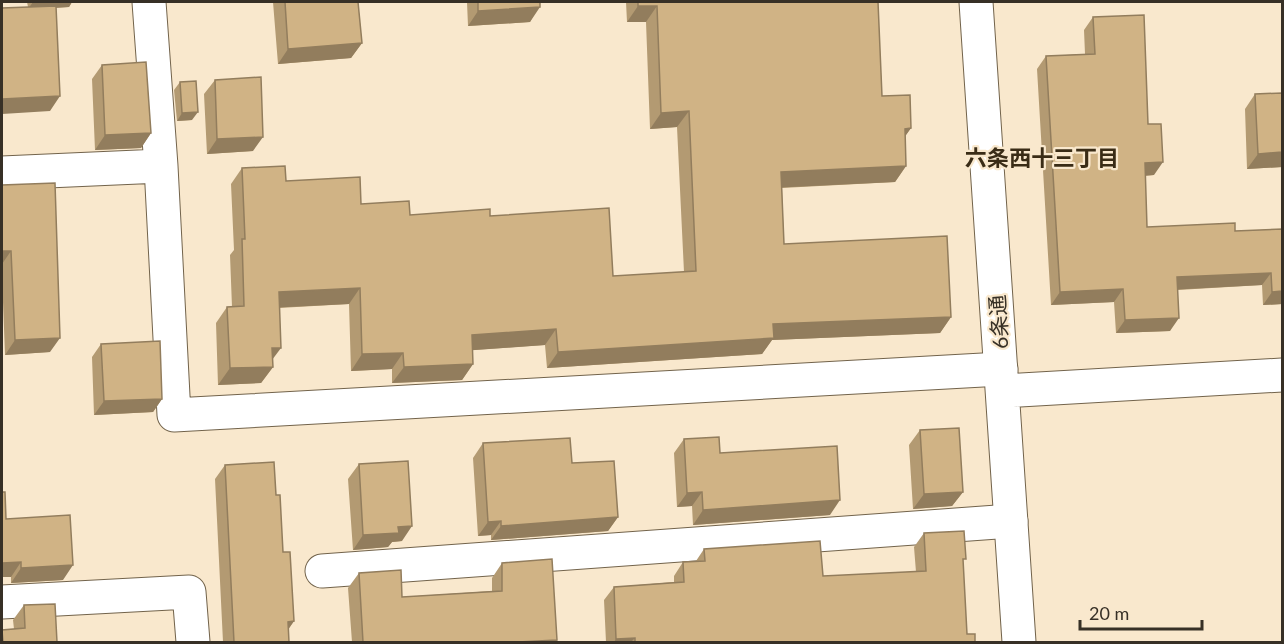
<svg xmlns="http://www.w3.org/2000/svg" width="1284" height="644" viewBox="0 0 1284 644" font-family="Lato,'Noto Sans JP',sans-serif">
<rect width="100%" height="100%" fill="#f9e8cd"/>
<g fill="none" stroke-linecap="round" stroke-linejoin="round">
<g stroke="#72634b" stroke-width="35">
<path id="street" d="M149,2l12,164 13,249 827,-46
M2,173l159,-7
M322,571l689,-50
M2,602l187,-10 4,50"/>
</g>
<g stroke="#72634b" stroke-width="35">
<path id="secondary" d="M976,2l43,640
M1003,391l279,-16"/>
</g>
<use href="#street" stroke="#fff" stroke-width="33"/>
<use href="#secondary" stroke="#fff" stroke-width="33"/>
</g>
<path fill="#b39a72" d="M27,2h45l-3,5 -13,1 -6,103 -22,-104z
M273,2h85l4,41 -11,15 -73,6z
M467,2h73l-10,20 -62,4z
M626,2h252l4,94 29,32 -6,8 1,30 -11,16 -113,6 2,56 167,73 -11,16 -168,7 -10,14 -215,14 -2,-23 -72,5v14l-11,16 -70,3v-14l-41,2 -2,-67 -70,4 -7,52 1,7 -12,16 -43,2 -2,-62 11,-16h5l-2,-52 4,-5 -3,-66 11,-16 119,36 49,11 80,1 123,60 71,-4 -7,-145 -27,2 -4,-107h-19z
M1093,17l55,107 6,51 -9,1 2,51 88,4 47,-2v75l-19,1 -1,-20 -84,5 -8,41 -54,2 -2,-31 -63,3 -14,-236 9,-13 39,-2 -1,-24z
M102,65l49,68 -10,15 -46,2 -3,-71z
M215,80l38,71 -46,3 -3,-60z
M180,82l12,38 -15,1 -3,-31z
M1282,93v74l-35,2 -2,-60 10,-15z
M2,185l48,167 -45,3 -3,-79z
M101,344l61,55 -9,13 -59,3 -2,-58z
M920,430l43,62 -11,14 -39,3 -4,-64z
M684,439l36,14 110,62 -137,10 -1,-19 -15,1 -3,-54z
M483,443l89,20 46,54 -10,14 -117,9v-5l-13,1 -5,-78z
M359,464l43,77 -10,1 -4,5 -35,3 -5,-71z
M225,465l51,30 7,57 11,69 -6,9 1,12h-66l-8,-163z
M2,492l4,27 57,61 -52,3v-6h-9z
M924,533l39,30 4,71 8,8h-369l-2,-42 10,-13 60,-5v-6l9,-14 13,-1 8,-12 119,27 93,-4 -2,-25z
M502,563l55,77 -1,2h-204l-4,-54 11,-15 43,24 90,-6v-13z
M24,605l33,37h-55v-12l12,-1 -1,-9z"/>
<path fill="#927d5d" d="M33,2h39l-3,5 -41,2z
M638,6h19l-11,16h-19z
M540,7l-10,15 -62,4 10,-15z
M362,43l-11,15 -73,6 10,-15z
M60,96l-10,15 -48,3v-15z
M689,111l-12,16 -27,2 11,-16z
M198,112l-6,8 -15,1 5,-8z
M911,128l-12,17 6,-16z
M151,133l-10,15 -46,2 10,-15z
M263,137l-10,14 -46,3 10,-15z
M1282,152v15l-35,2 11,-15z
M1163,162l-9,13 -18,1 9,-13z
M906,166l-11,16 -125,6 11,-16z
M2,251h9l-9,13z
M1271,273l-9,12 -94,5 9,-13z
M360,288l-11,16 -82,4 12,-16z
M1123,289l-9,13 -63,3 9,-13z
M1282,291v13l-19,1 9,-13z
M951,317l-11,16 -168,7 -10,14 -215,14 11,-16 215,-28z
M1179,318l-9,13 -54,2 9,-13z
M556,329l-11,16 -84,6 11,-16z
M60,338l-10,14 -45,3 10,-15z
M272,348h9l-12,16z
M403,353l-11,16 -41,2 11,-17z
M473,364l-11,16 -70,3 12,-16z
M273,367l-12,16 -43,2 12,-17z
M162,399l-9,13 -59,3 10,-14z
M702,492l-10,14 -15,1 10,-14z
M963,492l-11,14 -39,3 11,-15z
M840,500l-10,15 -137,10 10,-15z
M618,517l-10,14 -117,9 10,-14z
M501,521l-10,14 -13,1 10,-14z
M412,526l-10,15 -10,1 -4,5 -35,3 10,-15 35,-8z
M21,562l-10,15h-9v-14z
M73,565l-10,15 -52,3 10,-15z
M294,621l-10,14 4,-13z
M635,638l-4,4h-17l2,-3z
M557,640l-1,2h-38z"/>
<path fill="#d0b385" stroke="#927d5d" stroke-width="1.5" d="M285,2h73l4,41 -74,6z
M478,2h62v5l-62,4z
M638,2h240l4,94 28,-1 1,33 -6,1 1,37 -125,6 3,72 163,-8 4,81 -178,7 1,14 -216,14 -2,-23 -84,6 1,29 -69,3 -1,-14 -41,1 -2,-66 -81,4 2,56h-9l1,19 -43,1 -3,-61 17,-1 -2,-67h3l-3,-71 43,-2 1,15 74,-4 1,27 48,-3 1,14 80,-6v7l119,-8 4,68 83,-5 -7,-160 -28,2 -4,-107h-19z
M56,6l4,90 -58,3v-91z
M1144,15l4,109h13l2,38 -18,1 2,64 88,-4v8l47,-2v62l-10,1 -1,-19 -94,4 2,41 -54,2 -2,-31 -63,3 -14,-236 49,-2 -2,-37z
M146,62l5,71 -46,2 -3,-70z
M261,77l2,60 -46,2 -2,-59z
M196,81l2,31 -16,1 -2,-31z
M1282,93v59l-24,2 -3,-60z
M55,183l5,155 -45,2 -4,-89h-9v-66z
M160,341l2,58 -58,2 -3,-57z
M959,428l4,64 -39,2 -4,-64z
M719,437l1,16 117,-7 3,54 -137,10 -1,-18 -15,1 -3,-54z
M570,438l2,25 42,-2 4,56 -117,9v-5l-13,1 -5,-79z
M408,461l4,65 -14,1 1,6 -36,2 -4,-71z
M274,462l2,33h4l3,57h7l4,69 -6,1 1,20h-55l-9,-177z
M2,492h3l1,27 64,-4 3,50 -52,3v-6l-19,1z
M964,531l2,28h-3l4,75h8v8h-340v-4l-19,1 -2,-52 70,-5 -1,-20 22,-1 -1,-12 116,-8 3,35 103,-5 -2,-38z
M552,559l5,81 -39,2h-155l-4,-69 42,-3 1,27 100,-6v-28z
M55,604l2,38h-54l-1,-12 23,-2 -1,-23z"/>
<g text-anchor="middle" dominant-baseline="central" stroke-width="4.5" stroke-linejoin="round" paint-order="stroke">
<g font-size="21" fill="#373026" stroke="#f9e8cd">
<text transform="translate(998 322) rotate(-94)">6条通</text>
</g>
<g font-size="22" font-weight="bold" fill="#3a2c16" stroke="#f9e8cd">
<text x="1042" y="157">六条西十三丁目</text>
</g>
</g>
<rect width="1284" height="644" fill="none" stroke="#373026" stroke-width="6"/>
<path d="M1080 620v9h122v-9" fill="none" stroke="#373026" stroke-width="3"/>
<text x="1089" y="620" font-size="18" fill="#373026" stroke="#f9e8cd" stroke-width="4.5" paint-order="stroke">20 m</text>
</svg>
